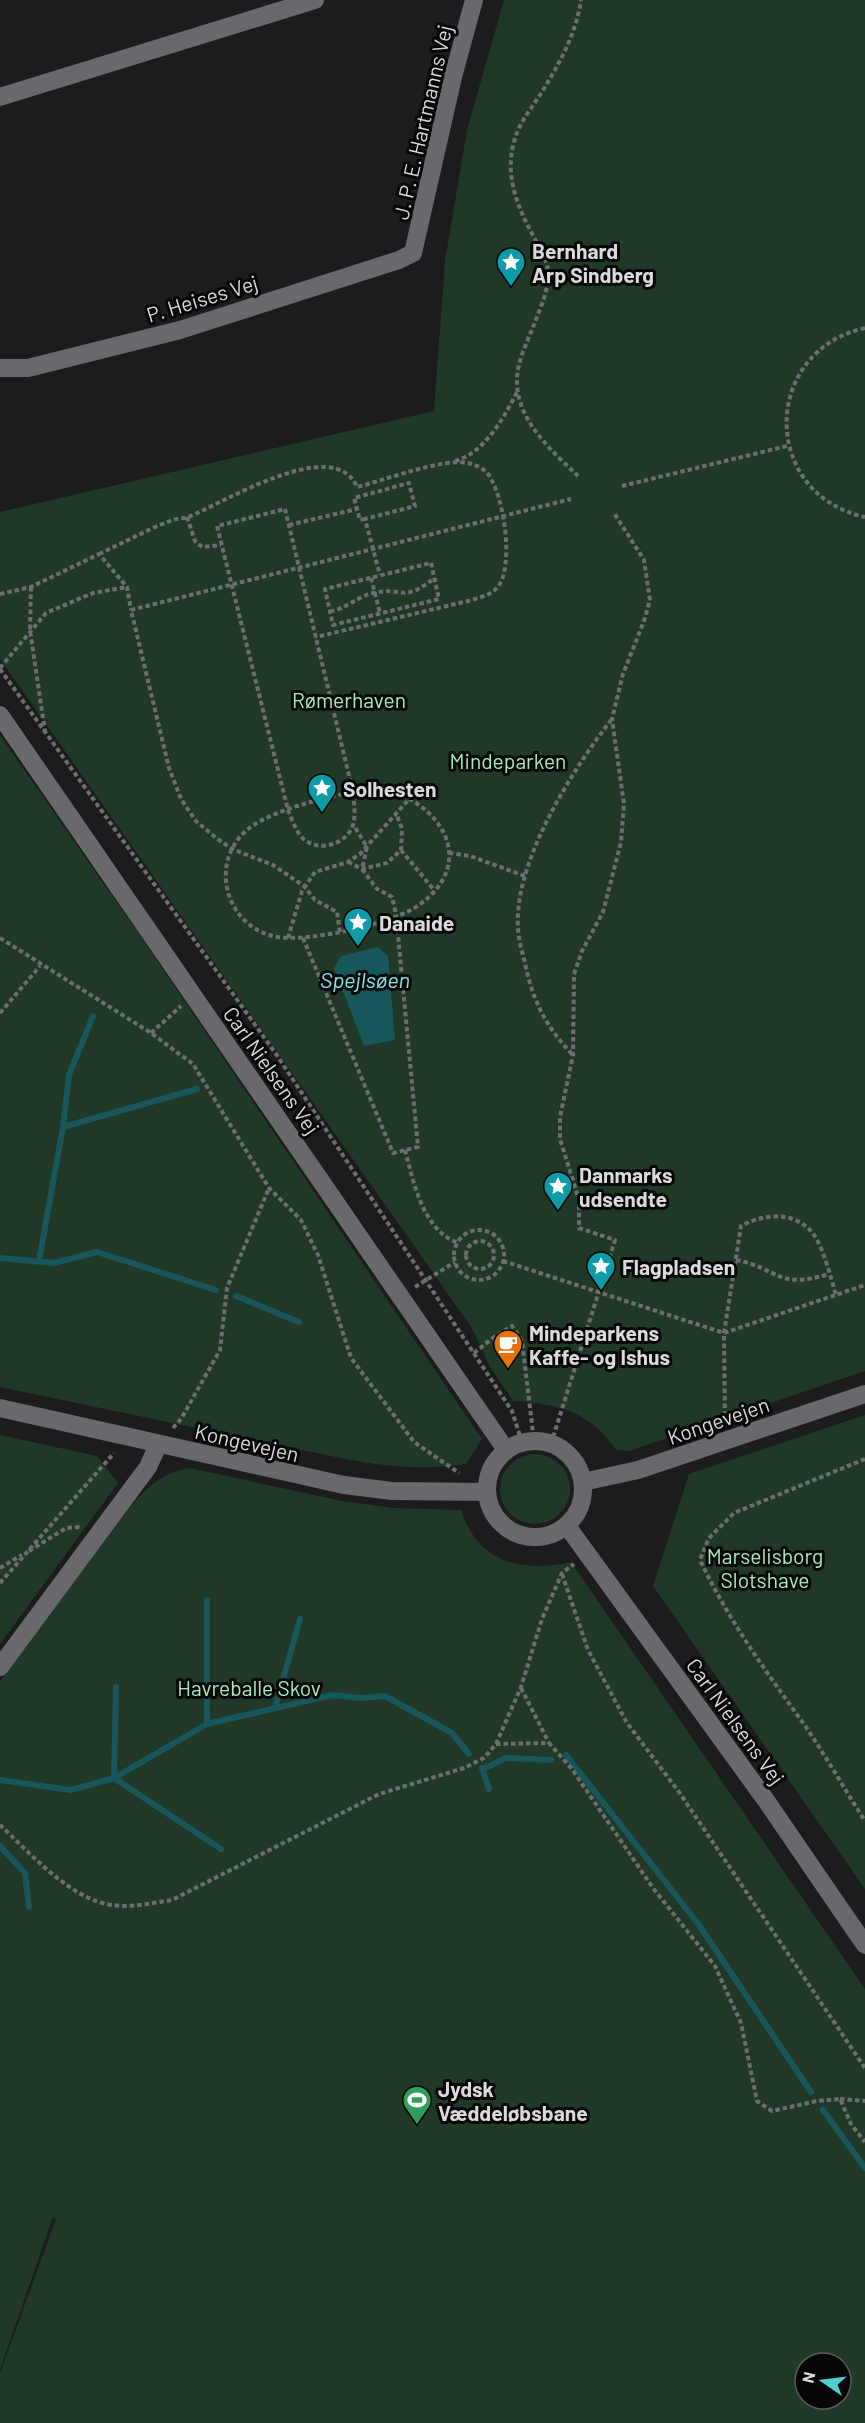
<svg xmlns="http://www.w3.org/2000/svg" width="865" height="2423" viewBox="0 0 865 2423" font-family="Barlow,sans-serif">
<rect width="100%" height="100%" fill="#1c1c1f"/>
<path fill="#1f3926" fill-rule="evenodd" d="M504,0h361v1371l-236,80 -13,-1c-27,-39 -57,-46 -103,-49l-23,-34 -18,-39 -472,-669v-147l434,-101 11,-150 22,-131z
M0,735l145,208 337,496 -16,25c-40,6 -76,3 -116,-4l-350,-73z
M865,1415v474l-212,-303 36,-112z
M0,1435l97,21 21,27 -118,161z
M500 1489a35 35 0 1 1 70 0a35 35 0 1 1-70 0Z
M190,1468l152,33 51,7 68,2c17,53 60,63 110,52l294,427v434h-865v-50l56,-154 -3,-2 -53,153v-689l134,-179c16,-17 32,-31 56,-34zM805,2363h36v36h-36z"/>
<path fill="#17565a" d="M378,947l10,9 7,84 -31,6 -30,-78 7,-12z"/>
<g fill="none" stroke-linecap="round" stroke-linejoin="round">
<path stroke="#17565a" stroke-width="6" d="M63,1127l6,-52 24,-59
M0,1258l54,5 43,-11 119,38
M39,1261l24,-134 134,-38
M236,1296l63,26
M207,1600v124
M116,1687l-2,91 107,71
M275,1708l25,-89
M566,1755l133,170 112,167
M482,1768l7,21
M483,1769l23,-11 45,2
M0,1780l71,10 43,-12 93,-54 125,-29 29,3 24,-2 67,37 17,21
M0,1846l25,27 4,34
M823,2110l42,58"/>
<path stroke="#6e6e71" stroke-width="4" stroke-dasharray="4.5 3" stroke-linecap="butt" d="M865,328c-104,23 -105,166 0,189
M455,461c30,-8 50,-45 63,-71
M578,476c-25,-24 -60,-54 -61,-93 -1,-19 9,-38 16,-56 6,-16 15,-34 15,-52 1,-11 -7,-24 -12,-34 -17,-31 -32,-62 -22,-99 4,-17 16,-32 26,-47 18,-29 36,-60 41,-95
M622,486l165,-40
M285,509l68,283c1,11 3,22 0,33 -7,21 -39,29 -53,10 -5,-7 -9,-17 -12,-25l-71,-284z
M187,517l8,24 7,6 19,-2
M365,519l-5,1 -6,-22 55,-15 6,23 -50,13 15,56
M289,525l68,-16
M99,554c24,-11 47,-24 71,-33 6,-3 12,-2 18,-4 34,-13 146,-84 169,-30 28,-7 85,-29 111,-24 8,2 15,5 20,11 16,21 27,94 9,114 -8,8 -19,10 -29,13l-152,36
M431,563l8,36 -106,26 -8,-36z
M371,578l9,35
M31,587l-1,43 15,102
M0,594l31,-7 68,-33 28,33 4,23
M330,611c15,-1 28,-15 43,-18 30,-7 30,11 61,-15
M0,668l46,-55 47,-20 34,-6
M0,669l276,385 236,357 8,25
M381,788c60,14 98,74 38,117 -26,19 -110,37 -141,32 -51,-8 -71,-73 -31,-107 25,-22 101,-39 134,-42z
M401,850l33,40
M449,853l21,3 55,20
M348,862l14,7 25,-6 14,-13 1,-21 -6,-16
M340,932l-3,-20 -22,-12 -11,-14 -31,-21 -41,-16 -17,-12 -19,-16 -15,-22 -12,-31 -38,-158 440,-111
M0,938l151,95 42,31 76,124 32,32 17,35 33,103 63,84 45,31
M288,938l14,-47 13,-19 33,-10 12,-8 50,-56
M303,938l90,215 25,-6 -22,-233 -4,-17 -15,-8 -15,-20 5,-22 -14,-23
M0,1013l40,-47
M151,1033l30,-27
M572,1054c-25,-26 -38,-51 -46,-86 -2,-11 -6,-21 -7,-31 -11,-67 53,-167 93,-218
M405,1150c9,33 17,79 53,93
M454 1255a25 25 0 1 1 50 0a25 25 0 1 1-50 0Z
M466 1255a14 14 0 1 1 28 0a14 14 0 1 1-28 0Z
M736,1260c45,9 40,30 93,14
M503,1261l221,72 141,-48
M415,1287l40,-25
M522,1341l-18,12 -10,-16 18,-11 10,15 12,100
M474,1353l20,-16
M725,1423l-1,-90 17,-107c22,-12 50,-15 69,4 12,11 21,49 26,65
M173,1428l8,-9 39,-69 7,-62 42,-100
M551,1444l64,-204 -36,-12v-28l-19,-61v-22l13,-62 1,-81 8,-23 21,-39 18,-70 3,-38 -12,-85 11,-45 21,-53 6,-21 -6,-40 -30,-47
M865,1459l-131,54 -25,25 -9,22c29,61 67,113 106,167 21,31 39,63 59,94
M29,1551l37,-23 15,-1
M0,1568l22,-13
M562,1574l26,76 39,73 52,69 186,276
M0,1583l114,-130
M521,1688l28,55
M496,1744l53,-1 23,26 81,119 62,78 26,57 16,78 15,10 45,-10 23,-2 11,25 14,18
M0,1825c29,27 71,75 112,80 20,3 40,-2 60,-5l207,-106 85,-26 20,-10 12,-14 25,-57 21,-68 20,-46 12,-9
M840,2099l25,2"/>
<path stroke="#69696d" stroke-width="18" d="M0,97l315,-97
M0,368h28l152,-38 219,-70 14,-7 40,-176 21,-77
M0,715l506,735
M0,1408l344,77 48,6 95,1
M487 1489a48 48 0 1 1 96 0a48 48 0 1 1-96 0Z
M583,1482l55,-12 227,-76
M567,1526l198,273 100,146
M0,1667l148,-200 10,-22"/>
</g>
<defs>
<g id="sight-pin" transform="scale(1.5)"><path d="M0 17L-7.5 6A9.5 9.5 0 1 1 7.5 6Z" fill="#0f9aa8" stroke="#070708"/><path d="M0-6L1.8-2.2L6-1.7L2.9 1.2L3.7 5.4L0 3.3L-3.7 5.4L-2.9 1.2L-6-1.7L-1.8-2.2Z" fill="#fff"/></g>
<g id="cafe-pin" transform="scale(1.5)"><path d="M0 17L-7.5 6A9.5 9.5 0 1 1 7.5 6Z" fill="#e8710a" stroke="#070708"/><path d="M-5.5-4.5H6V0H3Q3 3.5 0 3.5H-2.5Q-5.5 3.5-5.5 0ZM3-3.2v2h1.7v-2ZM-6 4.5H4V6H-6Z" fill="#fff"/></g>
<g id="stadium-pin" transform="scale(1.5)"><path d="M0 17L-7.5 6A9.5 9.5 0 1 1 7.5 6Z" fill="#2e9e5b" stroke="#070708"/><path d="M0-5a6.5 5 0 1 0 0 10a6.5 5 0 1 0 0-10ZM-3.5-1.8h7v3.6h-7Z" fill="#fff"/></g>
</defs>
<g fill-rule="evenodd">
<use href="#sight-pin" x="511" y="262"/>
<use href="#sight-pin" x="322" y="788"/>
<use href="#sight-pin" x="358" y="922"/>
<use href="#sight-pin" x="558" y="1186"/>
<use href="#sight-pin" x="601" y="1266"/>
<use href="#cafe-pin" x="508" y="1344"/>
<use href="#stadium-pin" x="417" y="2100"/>
</g>
<g text-anchor="middle" dominant-baseline="central" stroke-width="6" stroke-linejoin="round" paint-order="stroke">
<g font-size="21" fill="#dadadc" stroke="#070708">
<text transform="translate(422 122) rotate(-77)">J. P. E. Hartmanns Vej</text>
<text transform="translate(202 298) rotate(-17)">P. Heises Vej</text>
<text transform="translate(272 1070) rotate(55)">Carl Nielsens Vej</text>
<text transform="translate(718 1420) rotate(-19)">Kongevejen</text>
<text transform="translate(247 1442) rotate(13)">Kongevejen</text>
<text transform="translate(736 1721) rotate(54)">Carl Nielsens Vej</text>
</g>
<g font-size="21" font-weight="bold" fill="#dadadc" stroke="#070708" text-anchor="start">
<text x="532" y="250">Bernhard<tspan x="532" dy="24">Arp Sindberg</tspan></text>
<text x="343" y="788">Solhesten</text>
<text x="379" y="922">Danaide</text>
<text x="579" y="1174">Danmarks<tspan x="579" dy="24">udsendte</tspan></text>
<text x="622" y="1266">Flagpladsen</text>
<text x="529" y="1332">Mindeparkens<tspan x="529" dy="24">Kaffe- og Ishus</tspan></text>
<text x="438" y="2088">Jydsk<tspan x="438" dy="24">Væddeløbsbane</tspan></text>
</g>
<g font-size="21" fill="#aaeaba" stroke="#070708">
<text x="349" y="699">Rømerhaven</text>
<text x="508" y="760">Mindeparken</text>
<text x="765" y="1555">Marselisborg<tspan x="765" dy="24">Slotshave</tspan></text>
<text x="249" y="1687">Havreballe Skov</text>
</g>
<g font-size="22" font-style="italic" fill="#84e4eb" stroke="#070708">
<text x="365" y="979">Spejlsøen</text>
</g>
</g>
<g transform="translate(823 2381) rotate(284)"><circle r="28" fill="#070708" stroke="#5b5b5d" stroke-width="1.5"/>
<path d="M0-4.5L10 22L0 15L-10 22Z" fill="#52cdce"/>
<text y="-9" font-size="16" font-weight="bold" text-anchor="middle" fill="#dadadc">N</text>
</g>
</svg>
